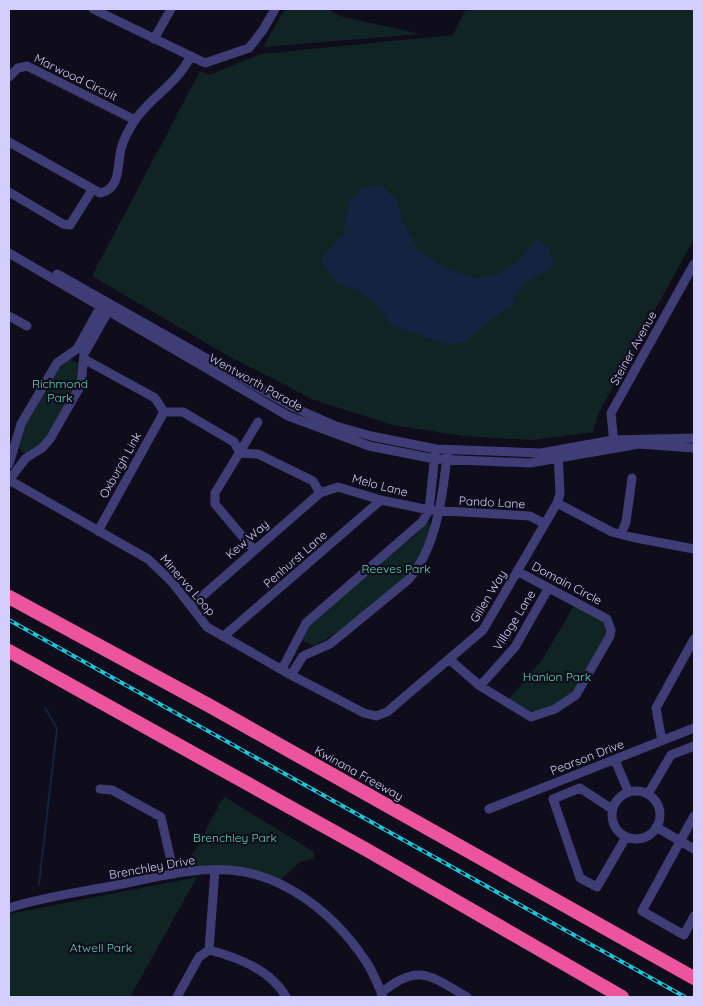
<svg xmlns="http://www.w3.org/2000/svg" width="703" height="1006" viewBox="0 0 703 1006" font-family="Quicksand,sans-serif">
<rect width="100%" height="100%" fill="#0f0d1b"/>
<path fill="#112424" d="M285,9h43l12,7 80,18 -157,13z
M466,9h228v230l-95,173 -6,20 -60,8 -70,-4 -70,-11 -79,-25 -91,-47 -131,-77 108,-205 9,4 52,-21 192,-19z
M70,359l10,5v15l-31,58 -20,17 -7,-2c-4,-5 -4,-12 -2,-18 4,-17 36,-68 50,-75z
M428,521l3,5c-1,14 -11,37 -22,48 -22,23 -67,57 -95,72l-11,-5 -1,-4 9,-15 107,-89z
M575,604l30,18 3,12 -32,55 -12,12 -31,11 -25,-12 34,-40z
M225,797l89,55v7l-14,3 -20,18 -43,-14 -28,-1 -21,3 -6,-2 15,-18 24,-47z
M197,877l-67,120h-121v-83z"/>
<path fill="#12243f" d="M381,185l15,14 7,22 15,29 29,19 30,9 19,-3 20,-12 21,-24 12,10 5,15c-17,18 -38,12 -40,42l-8,2 -41,34 -19,2 -56,-19 -11,-17 -16,-14 -26,-12 -16,-19 3,-8 19,-20 6,-33 13,-15z"/>
<g fill="none" stroke-linecap="round" stroke-linejoin="round">
<path stroke="#12243f" stroke-width="2" d="M39,884l18,-156 -12,-20"/>
<path stroke="#3f3d76" stroke-width="9" d="M93,9l112,54 44,-15 14,-18 12,-21
M154,39l17,-30
M9,77l9,-9 9,-2 108,54c18,-25 41,-35 56,-64
M9,142l91,51c21,-4 17,-27 21,-44 3,-11 8,-20 14,-29
M9,192l54,32 7,1 22,-35
M9,253l279,163 81,30 66,13 95,4 109,-19 55,4
M57,274l236,133 43,19 35,10 65,13 105,4 72,-13 81,-2
M9,316l18,10
M84,359l71,39 9,14
M164,412h19l51,30 6,11 18,1 55,27 7,12 18,-6 43,13 48,10 101,6 15,8
M614,444l-3,-31 83,-149
M9,464l12,-40 30,-51 6,-10 20,-14 25,-45
M9,480l139,79 24,23 35,45 84,48 73,38 12,3 11,-4 96,-82 74,-127 3,-9 -2,-44
M9,480l17,-22 16,-10 8,-9 31,-54 3,-31 26,-46
M557,503l55,29 19,5 63,12
M98,531l66,-119
M621,534l5,-12 6,-44
M253,549l-38,-45v-11l43,-71
M191,606l129,-113
M224,636l157,-136
M449,659l31,27 51,31 24,-8 21,-14 34,-59 1,-6 -4,-11 -90,-48
M282,669l24,-46 116,-101 7,-12 6,-56
M291,675l12,-19 27,-12 78,-64c28,-31 35,-84 39,-125
M480,686l35,-39 33,-58
M662,741l-6,-33 38,-69
M615,760l13,31
M100,789l12,1 49,27 13,57
M612 815a24 24 0 1 1 48 0a24 24 0 1 1-48 0Z
M648,794l23,-39 23,-9
M489,809l205,-81
M612,809l-32,-21 -27,11 27,79 17,9 29,-50
M694,816l-52,95 42,24 10,-19
M656,827l38,22
M9,908c34,-11 72,-16 108,-23 36,-7 75,-18 113,-15 55,4 105,45 135,90 8,11 13,25 18,37
M209,950l6,-80
M381,993c37,-31 50,-17 86,4
M177,997l22,-40 10,-7c28,7 62,20 77,47"/>
<path stroke="#ed549e" stroke-width="14" d="M9,597l201,109 484,272
M9,651l358,199 255,147"/>
<g stroke="#17c8db" stroke-width="4">
<path id="rail" d="M9,620l676,377"/>
</g>
<use href="#rail" stroke="#0f0d1b" stroke-width="2" stroke-dasharray="5.5" stroke-linecap="butt"/>
</g>
<g text-anchor="middle" dominant-baseline="central" stroke-width="4.5" stroke-linejoin="round" paint-order="stroke">
<g font-size="12" fill="#d2cdfa" stroke="#0f0d1b">
<text transform="translate(76 77) rotate(26)">Marwood Circuit</text>
<text transform="translate(633 348) rotate(-61)">Steiner Avenue</text>
<text transform="translate(256 382) rotate(29)">Wentworth Parade</text>
<text transform="translate(120 465) rotate(-61)">Oxburgh Link</text>
<text transform="translate(380 485) rotate(15)">Melo Lane</text>
<text transform="translate(492 502) rotate(3)">Pando Lane</text>
<text transform="translate(247 539) rotate(-41)">Kew Way</text>
<text transform="translate(295 559) rotate(-41)">Penhurst Lane</text>
<text transform="translate(567 583) rotate(28)">Domain Circle</text>
<text transform="translate(188 585) rotate(49)">Minerva Loop</text>
<text transform="translate(488 596) rotate(-59)">Gillen Way</text>
<text transform="translate(514 620) rotate(-58)">Village Lane</text>
<text transform="translate(587 757) rotate(-21)">Pearson Drive</text>
<text transform="translate(359 773) rotate(29)">Kwinana Freeway</text>
<text transform="translate(152 867) rotate(-10)">Brenchley Drive</text>
</g>
<g font-size="12" fill="#61d1b5" stroke="#0f0d1b">
<text x="60" y="383">Richmond<tspan x="60" dy="14">Park</tspan></text>
<text x="396" y="568">Reeves Park</text>
<text x="557" y="676">Hanlon Park</text>
<text x="235" y="837">Brenchley Park</text>
<text x="101" y="947">Atwell Park</text>
</g>
</g>
<rect width="703" height="1006" fill="none" stroke="#d2cdfa" stroke-width="20"/>
</svg>
